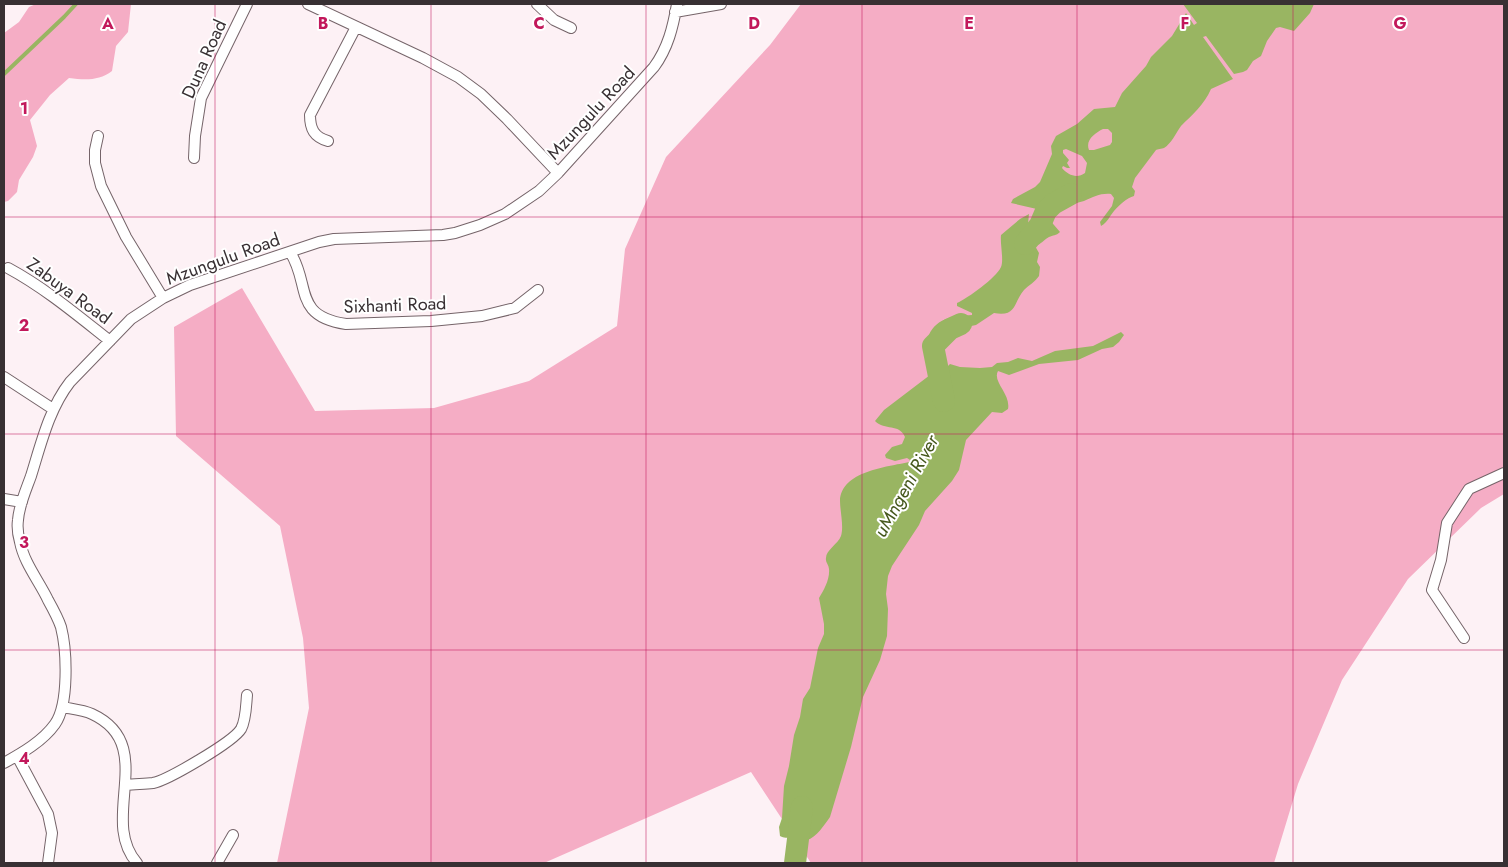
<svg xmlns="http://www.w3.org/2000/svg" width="1508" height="867" viewBox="0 0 1508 867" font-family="Jost,sans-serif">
<rect width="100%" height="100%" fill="#fdf1f5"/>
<path fill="#f5adc5" d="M36,4h95l-3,28 -12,14 -4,25c-13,10 -27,9 -43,7l-19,17 -20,25 7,26 -4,11 -14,23 -2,12 -9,9 -4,1v-169l15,-11 10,-15z
M801,4h703v490l-23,14 -73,71 -66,101 -44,104 -24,79h-463l-60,-91 -207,91h-267l32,-155 -6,-70 -23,-112 -104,-90 -2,-109 68,-39 73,123 119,-3 95,-27 88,-55 8,-77 41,-92 104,-112z"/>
<path fill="#99b562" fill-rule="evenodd" d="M1183,4h131l-4,9 -16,18 -14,-4 -4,1 -9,13 -6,15 -8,5 -6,9 -4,2 -9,2 -28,-38 -3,1 30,42 -22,10c-7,16 -18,25 -30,37 -5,7 -10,18 -17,22 -2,1 -7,1 -8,2l-21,28 -3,9 3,4 -1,5c-7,2 -15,9 -20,15 -5,6 -6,11 -13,15l-1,-4 12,-16 2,-8 -3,-4c-11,-1 -17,3 -27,7 -13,4 -22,3 -34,11l-39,-9 2,-4 22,-12 5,-5 12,-28 -1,-8 5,-10 21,-12 17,-15 21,-2 7,-14 24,-27 5,-9 21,-21 14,-23 8,12 3,-2zM1103,129h5l4,4v9l-2,3 -16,5h-5c-4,-10 6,-17 14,-21zM1066,149l16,7 5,7 -2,10c-8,6 -17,2 -23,-5l1,-2 4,2h3l-3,-5 2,-3 -6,-7v-3z
M1029,214l-1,10c8,1 13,-7 20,-6l12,14c-4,4 -7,3 -11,5 -6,3 -7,7 -14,9l4,7 -2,9 3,5 -1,9c-4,6 -10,9 -15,14 -11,13 -7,27 -30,23l-18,12 -24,5 -7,9 -8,3 -6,-2 -2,-5c8,-18 26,-19 43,-20v-2l-15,-7v-3c11,-5 39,-25 44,-36 3,-7 -1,-23 0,-32l19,-16z
M1121,332l3,3 -5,7 -6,5 -11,2 -24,11 -39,4 -30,11 -11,-4c-6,11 13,23 10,38l-6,4 -10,-1 -26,28 -7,30 -7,11 -27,30 -6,14 -27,41 -4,10 -2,18 2,15 -1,27 -7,24 -17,37 -12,50 -21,70c-5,7 -14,21 -23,23 -3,0 -8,-2 -12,-2 -6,-1 -9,1 -15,-2l-1,-9 3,-9 2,-32 5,-20 5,-31 6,-18 3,-18 7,-11 8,-40 6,-14v-10l-5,-26c5,-8 11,-19 10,-29 0,-4 -4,-7 -3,-11 0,-8 12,-14 15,-22 3,-10 -1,-25 -1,-35 1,-30 47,-34 69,-39l1,-2 -3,-2 -12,3 -9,-3 -1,-3 7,-8 10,-3 3,-7c-6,-14 -20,-6 -30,-16l9,-11 46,-35 14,-5 6,-6 10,3 20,1 12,-1 5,-4 11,-1 10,-4 14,3 23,-10 38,-5z"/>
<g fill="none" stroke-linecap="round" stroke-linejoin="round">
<path stroke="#99b562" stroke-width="4" d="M4,74l60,-57 12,-13"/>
<path stroke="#99b562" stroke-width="22" d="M1025,244l15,-19 6,-14 7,-7 18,-10
M944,401l-11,-55 17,-17 11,-5
M795,863l7,-56"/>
<g stroke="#756469" stroke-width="12">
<path id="minor" d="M308,4l115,54 35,19 23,17 26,25 51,54
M537,4l17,16 17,8
M675,12l46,-8
M98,136l-3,14v13l6,23 25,51 37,61
M328,141c-14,-4 -18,-12 -18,-26l46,-88
M194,158l1,-22 6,-38 46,-94
M290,252c21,32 2,64 56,72l85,-3 51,-5 33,-8 23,-18
M8,268c37,20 69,47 102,73
M4,377l49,32
M4,499l18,3
M1464,638l-32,-48 9,-30 6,-37 22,-34 35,-16
M62,707c10,2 21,3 30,7 67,31 6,105 45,149
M17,756l31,58 4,19 -4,30
M4,763c18,-10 39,-22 51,-39 14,-20 12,-73 6,-97 -3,-9 -8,-18 -13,-27 -9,-19 -24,-37 -28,-58 -2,-7 -3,-15 -2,-22 1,-15 8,-30 13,-44 10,-32 18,-67 39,-94l61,-63 32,-21 27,-13 129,-43 15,-3 109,-4 12,-2 25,-8 25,-11 34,-23 19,-18 96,-106c14,-19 19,-40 23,-63
M126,785c9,-1 18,-1 27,-2 15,-3 80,-41 88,-54 5,-9 5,-23 6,-34
M217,863l16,-28"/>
</g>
<use href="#minor" stroke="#fff" stroke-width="10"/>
</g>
<path fill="none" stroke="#c2185b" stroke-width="1" stroke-opacity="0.55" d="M215,4v859M431,4v859M646,4v859M862,4v859M1077,4v859M1293,4v859M4,217h1500M4,434h1500M4,650h1500"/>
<g text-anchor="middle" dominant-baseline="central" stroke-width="4" stroke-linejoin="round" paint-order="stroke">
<g font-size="18" fill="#383033" stroke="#fff">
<text transform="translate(204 59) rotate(-66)">Duna Road</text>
<text transform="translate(591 113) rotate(-47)">Mzungulu Road</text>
<text transform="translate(223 259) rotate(-20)">Mzungulu Road</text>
<text transform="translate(69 291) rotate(36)">Zabuya Road</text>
<text transform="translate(395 305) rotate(-2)">Sixhanti Road</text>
</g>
<g font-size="19" font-style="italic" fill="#46581d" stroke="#fff">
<text transform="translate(906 486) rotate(-61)">uMngeni River</text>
</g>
</g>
<g font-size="16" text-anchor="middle" font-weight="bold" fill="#c2185b" stroke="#fff" stroke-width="4" stroke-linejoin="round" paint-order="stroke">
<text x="108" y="29">A</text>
<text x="323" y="29">B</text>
<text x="539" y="29">C</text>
<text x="754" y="29">D</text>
<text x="969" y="29">E</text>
<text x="1185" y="29">F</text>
<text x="1400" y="29">G</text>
<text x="24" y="114">1</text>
<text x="24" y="331">2</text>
<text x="24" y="548">3</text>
<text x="24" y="764">4</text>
</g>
<rect width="1508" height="867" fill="none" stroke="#383033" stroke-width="10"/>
</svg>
